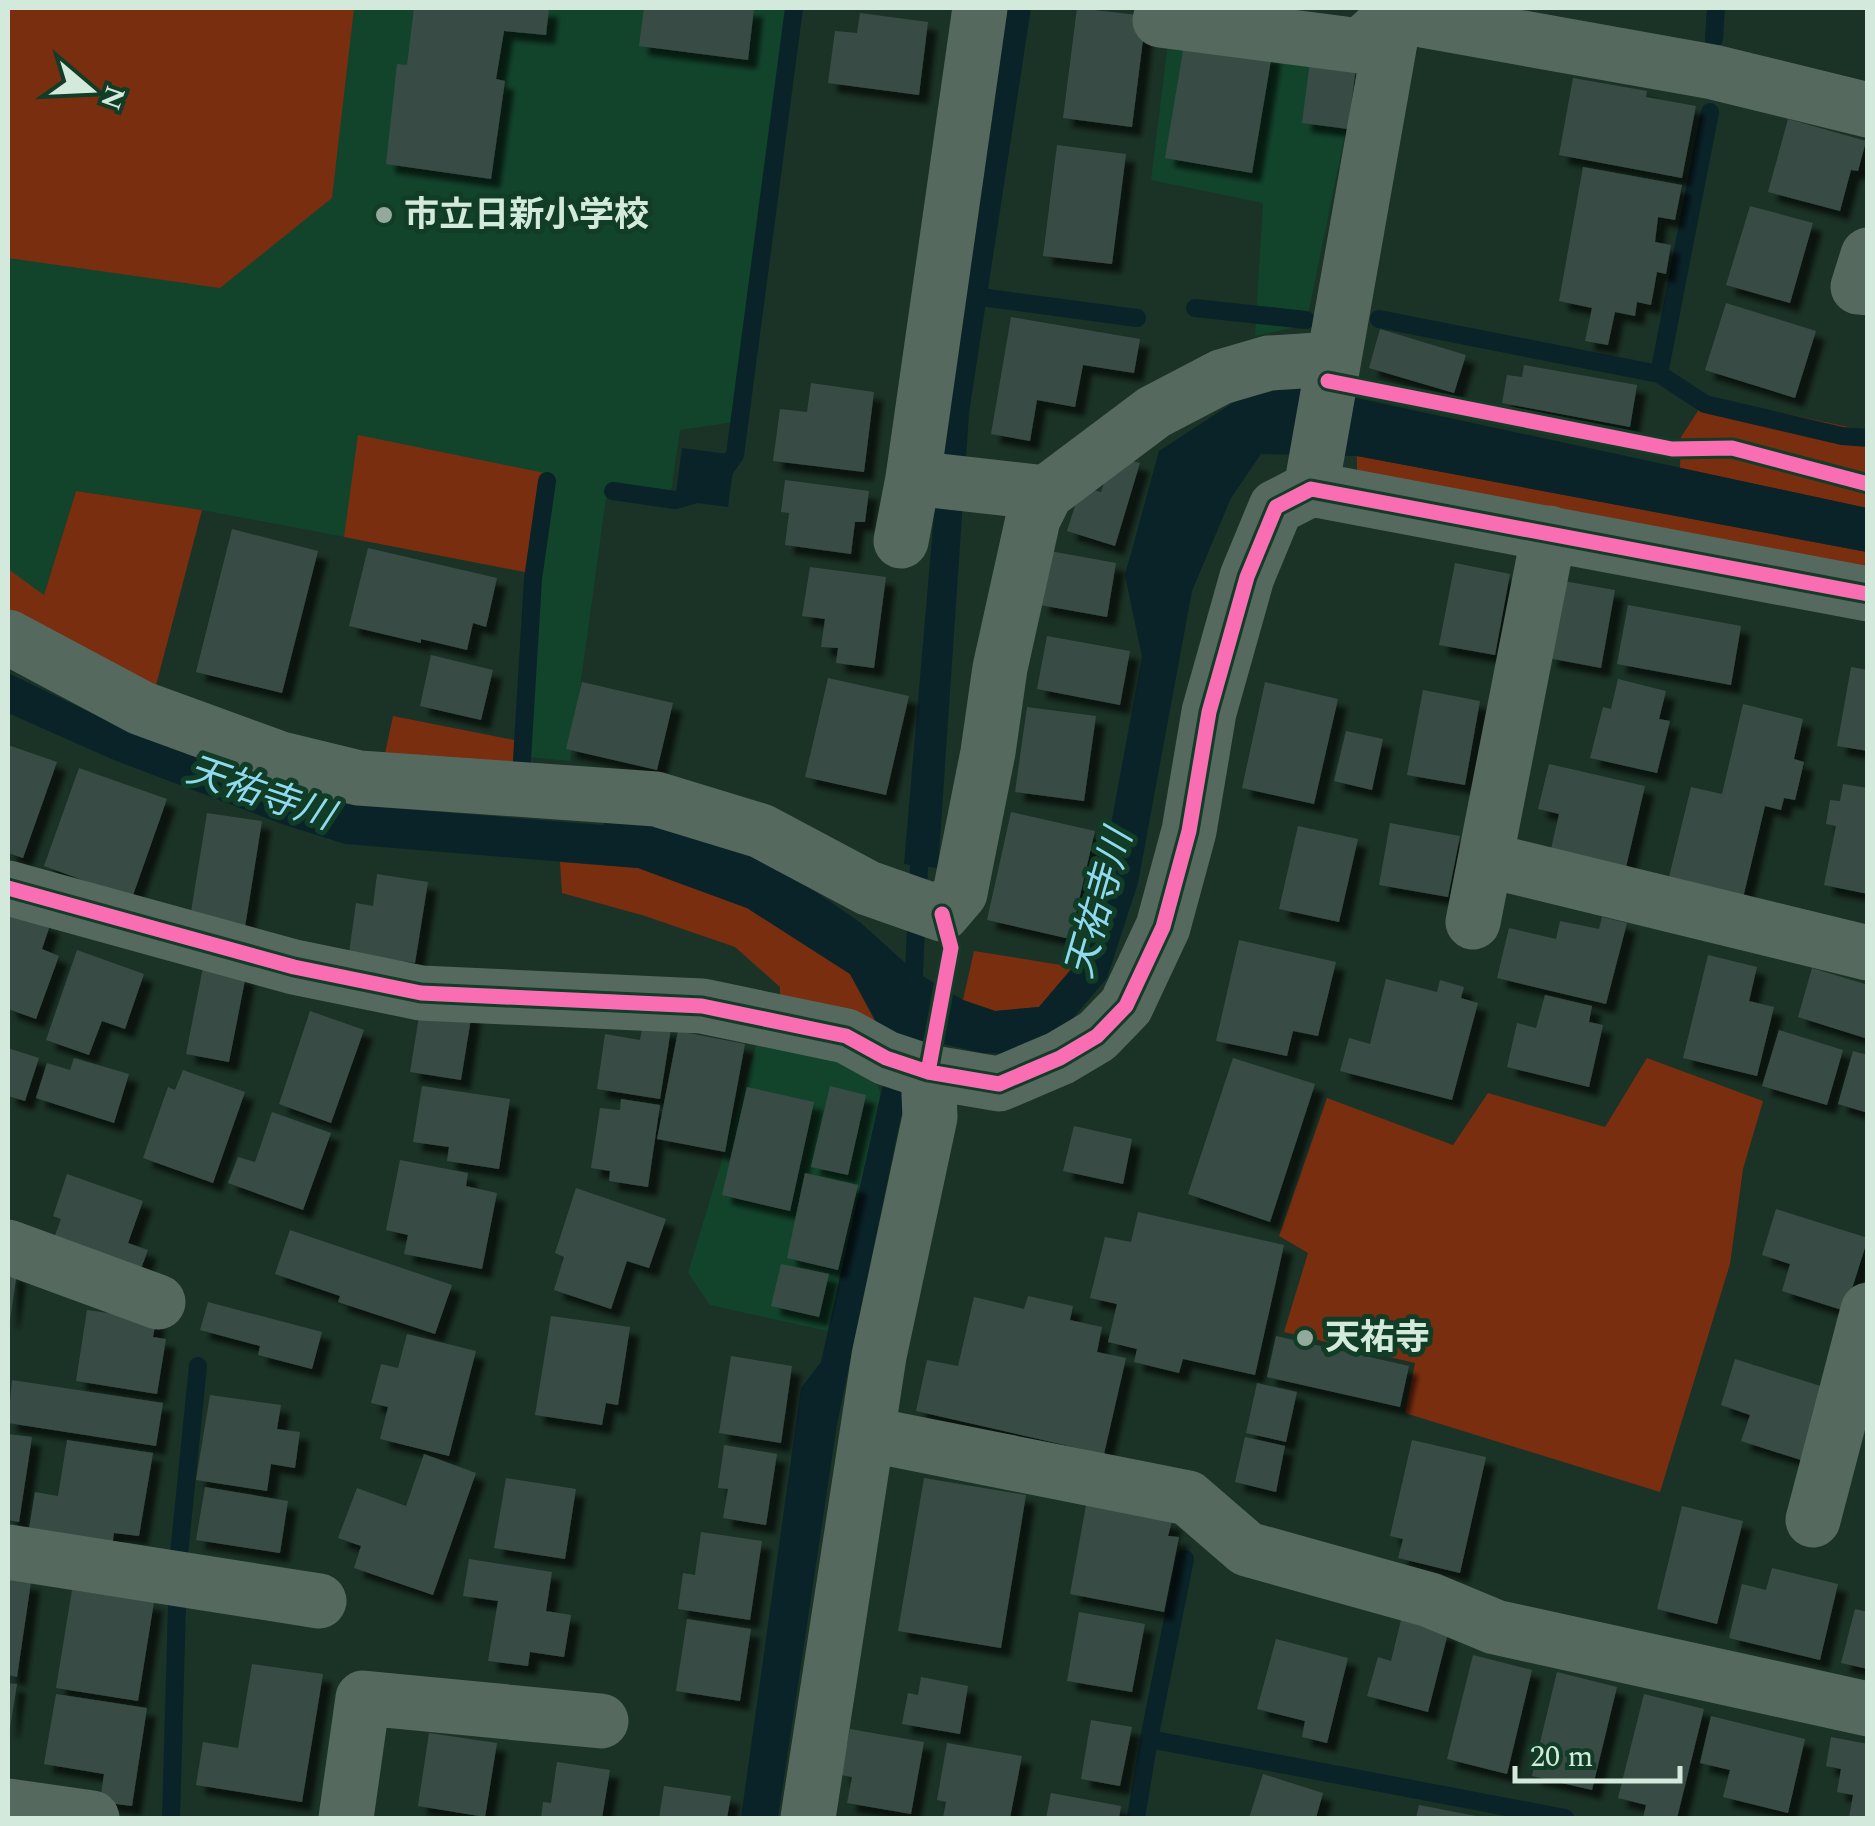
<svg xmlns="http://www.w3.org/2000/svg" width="1875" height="1826" viewBox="0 0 1875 1826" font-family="Spectral,'Noto Sans JP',serif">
<defs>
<filter id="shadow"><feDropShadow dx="9" dy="9" stdDeviation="2.5" flood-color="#0009"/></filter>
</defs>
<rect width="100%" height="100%" fill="#1b3226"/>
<path fill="#12442c" d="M8,8h780l-54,414 -54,8 -11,76 -63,-8 -36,263 -41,-4 11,-183 -338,-64 -126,-19 -42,136 -26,-17z
M1169,35l191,26 -54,264 -51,11 8,-133 -112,-23z
M760,1033l109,33 12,28 -53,237 -118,-26 -22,-32z"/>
<path fill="#7a2e10" d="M8,8h346l-22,190 -112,90 -212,-30z
M1707,397l160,34v77l-187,-40 1,-31z
M358,435l196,40 -14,100 -196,-38z
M1357,456l510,96v15l-510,-96z
M76,491l126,19 -48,183 -146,-83v-41l36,26z
M393,716l136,27 -2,30 -143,-15z
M560,862l78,6 109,40 103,66 28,53 -98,-20v-20l-45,-40 -90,-31 -83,-23z
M974,951l99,16 -34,40 -44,4 -32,-11z
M1647,1058l116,43 -20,68 -13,95 -70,228 -255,-79 10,-50 -131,-31 24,-79 -29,-17 48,-138 126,47 35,-52 117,34z"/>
<path fill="#0a2329" d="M1001,8h30l-62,405 -31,455 -34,-4 38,-442z
M1301,386l566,122v44l-510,-96 -96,-2 -30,44 -39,93 -54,292 -31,95 -44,52 -40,24 -41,-1 -56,-13 -25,76 -64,308 -59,394h-37l60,-430 20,-26 70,-314 -41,-74 -103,-66 -109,-40 -293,-24 -63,-20 -168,-64 -106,-47v-40l121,58 152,59 72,15 250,20 7,-13 154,44 97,67 53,48 49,29 32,11 44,-4 34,-40 30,-99 39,-211 -17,-82 34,-124 83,-54z
M682,448l53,7 -7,52 -53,-7z"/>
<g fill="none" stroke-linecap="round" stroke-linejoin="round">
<path stroke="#0a2329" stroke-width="18" d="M1714,39l2,-31
M973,296l164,22
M1195,308l111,12
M1379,319l280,55 46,30 137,32 26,2
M1659,374l51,-262
M722,473l13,-18 59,-447
M613,491l62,9 21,-6
M522,760l11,-181 14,-98
M913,993l7,-148
M179,1554l19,-188
M1149,1739l36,-180
M171,1818l6,-212
M1136,1818l13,-79 416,79"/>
</g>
<path fill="#384c45" filter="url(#shadow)" d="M414,8h135l-3,27 -42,-4 -8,48 9,2 -14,98 -105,-15 11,-100 10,1z
M644,8h110l-6,52 -109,-14z
M1077,8l69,8 -14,111 -69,-9z
M860,13l68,9 -9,73 -91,-12 7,-52 22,2z
M1185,39l87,15 -20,119 -87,-15z
M1310,61l46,6 -8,62 -46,-6z
M1573,78l74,13 -1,6 50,9 -14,72 -123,-23z
M1788,119l78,22 -8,30 -7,-1 -11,41 -72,-19z
M1057,145l69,9 -14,110 -69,-8z
M1583,167l99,18 -7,35 -17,-3 -3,25 16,3 -5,29 -9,-2 -6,33 -14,-3 -2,14 -20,-4 -7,33 -23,-4 7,-33 -33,-7z
M1750,206l63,17 -23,80 -64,-18z
M1726,303l90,28 -21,67 -90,-28z
M1011,317l129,22 -6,34 -51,-8 -8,42 -38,-7 -7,41 -39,-7z
M1380,329l86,26 -12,38 -85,-25z
M1524,365l113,20 -7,42 -128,-24 5,-28 15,2z
M811,383l63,9 -10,80 -91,-11 7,-52 27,3z
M1113,456l27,7 -25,83 -48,-15 14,-44 20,5z
M785,480l84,11 -4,31h-10l-4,32 -66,-9 4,-32 -8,-1z
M232,529l86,22 -36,142 -86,-21z
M368,548l129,30 -11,49 -13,-4 -6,27 -46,-11v4l-72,-17z
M1050,551l66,12 -9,54 -67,-12z
M1455,563l55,11 -15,81 -56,-10z
M810,567l76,10 -12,91 -38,-5 2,-15 -17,-1 4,-28 -23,-3z
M1563,581l52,9 -14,78 -53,-10z
M1628,605l113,21 -10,59 -114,-21z
M1047,636l83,15 -10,54 -83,-16z
M431,655l62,15 -12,50 -61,-14z
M1851,667l17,3v81l-31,-5z
M828,678l81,18 -23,99 -81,-18z
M1618,679l48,12 -7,28 11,2 -13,52 -67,-15 13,-51 8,2z
M582,682l91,21 -16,67 -91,-21z
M1265,682l73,17 -24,105 -72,-16z
M1423,690l57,11 -15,84 -58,-10z
M1743,704l60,15 -9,40 10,3 -9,38 -11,-2 -3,12 -16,-4 -22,92 -75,-17 23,-94 31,7z
M1027,707l69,9 -12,85 -69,-9z
M1346,731l37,8 -11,51 -38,-9z
M8,745l49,17 -34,96 -15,-5z
M1549,764l96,22 -19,81 -75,-18 8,-35 -21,-5z
M79,768l88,31 -35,99 -88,-32z
M1843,784l25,4v106l-44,-9 12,-59 -10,-2 4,-24 10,1z
M1011,812l84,19 -25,108 -83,-19z
M207,813l55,8 -17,106 -55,-9z
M1390,823l70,13 -12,61 -69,-12z
M1298,826l60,13 -19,83 -60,-13z
M377,874l51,8 -13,81 -66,-10 7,-50 17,3z
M8,909l42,16 -8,24 17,7 -23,63 -28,-10z
M1602,917l25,6 -21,81 -109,-26 12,-50 47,11 4,-18 39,8z
M1239,940l97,22 -18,74 -25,-5 -6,25 -71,-15z
M77,950l67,24 -19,55 -23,-8 -13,34 -43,-15z
M1708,955l49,12 -8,34 25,6 -17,69 -74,-18z
M203,967l43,8 -17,87 -43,-8z
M1812,968l56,17v54l-70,-22z
M1386,979l51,13 3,-12 24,7 -3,11 17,5 -26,97 -112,-29 9,-33 21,6z
M1545,995l47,11 -3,16 14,3 -14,62 -82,-20 10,-44 19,5z
M421,1004l51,8 -11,68 -51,-8z
M310,1011l54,19 -33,93 -52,-19z
M643,1024l28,5 -11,70 -63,-10 8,-55 35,6z
M1779,1030l64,20 -16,55 -65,-19z
M678,1031l67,13 -20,108 -68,-13z
M8,1048l31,10 -14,43 -17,-5z
M1853,1051l15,4v58l-30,-9z
M74,1058l55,16 -15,49 -78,-25 11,-35 23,7z
M1233,1058l82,26 -45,138 -82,-28z
M183,1070l62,22 -32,91 -70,-25 25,-71 7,3z
M422,1086l88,13 -11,70 -52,-8 2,-14 -36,-5z
M830,1086l36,9 -18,80 -37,-8z
M747,1087l67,15 -24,109 -68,-16z
M621,1099l39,6 -12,82 -39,-6 1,-10 -19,-3 9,-60 20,2z
M272,1112l59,21 -28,77 -75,-27 10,-26 17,5z
M1074,1126l58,13 -9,45 -60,-13z
M400,1160l68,13 -2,13 31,7 -15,76 -78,-15 4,-19 -22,-5z
M805,1173l53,12 -20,85 -51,-12z
M67,1174l76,27 -15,42 20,7 -10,27 -87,-31 10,-27 -8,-3z
M576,1188l90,31 -17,49 -22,-7 -16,48 -57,-19 10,-33 -9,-4z
M1776,1209l92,29 -23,73 -63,-20 8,-27 -28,-9z
M1138,1212l146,33 -29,130 -72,-16 -4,14 -45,-11 3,-13 -29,-7 9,-38 -27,-6 15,-61 26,5z
M290,1230l162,55 -17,49 -97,-32 2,-6 -65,-22z
M781,1264l48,10 -10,43 -48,-11z
M8,1271l9,2 -7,47 -2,-1z
M1028,1296l45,10 -3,14 32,7 -5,25 29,6 -22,96 -188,-43 11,-51 31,6 16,-69 50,12z
M208,1302l114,30 -10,37 -54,-14 2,-9 -60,-16z
M87,1310l69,10 -3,17 13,2 -9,55 -81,-13z
M551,1316l79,11 -12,78 -12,-2 -4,22 -67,-10z
M407,1334l69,17 -27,105 -69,-17 8,-32 -17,-4 10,-39 17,4z
M1276,1336l133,30 -9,41 -133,-30z
M731,1356l61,10 -11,77 -62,-10z
M1735,1359l92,29 -23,73 -63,-20 9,-26 -29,-10z
M12,1380l151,23 -7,43 -148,-23z
M1257,1383l40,9 -11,50 -40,-9z
M210,1395l71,10 -4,24 23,3 -5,36 -24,-4 -4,27 -71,-11z
M8,1434l24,3 -13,85 -11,-2z
M1245,1437l40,9 -9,46 -41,-10z
M67,1440l86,13 -14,83 -25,-3 -2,14 -84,-12 7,-43 23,4z
M1412,1440l74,17 -26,116 -62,-15 5,-19 -13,-3z
M724,1445l53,9 -11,71 -43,-7 5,-29 -10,-1z
M424,1454l52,19 -43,122 -79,-27 7,-22 -23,-8 19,-50 49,18z
M506,1478l70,11 -11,70 -71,-11z
M924,1478l102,17 -25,153 -103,-17z
M205,1487l83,14 -8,52 -84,-13z
M1086,1505l86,16 -4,15 11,1 -15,75 -94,-18z
M1682,1506l61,15 -26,103 -60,-15z
M701,1532l61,9 -12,79 -72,-11 5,-36 12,2z
M469,1559l83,13 -6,39 25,4 -7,42 -34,-5 -2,14 -40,-5 10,-60 -35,-5z
M1772,1568l66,16 -18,76 -91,-22 13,-54 24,6z
M8,1579l23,3 -14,95 -9,-2z
M72,1590l82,12 -16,99 -82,-13z
M1855,1609l13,3v57l-27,-6z
M1079,1612l66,12 -13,68 -65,-11z
M687,1619l64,10 -11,72 -64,-10z
M1401,1620l47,13 -20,79 -61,-16 11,-39 13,4z
M1276,1639l72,19 -21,85 -25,-6 3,-16 -48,-12z
M1473,1655l59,15 -25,104 -60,-15z
M252,1664l71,10 -21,128 -106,-17 7,-43 35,6z
M1557,1672l60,15 -25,103 -60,-14z
M921,1677l47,9 -8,48 -58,-10 6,-31 10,2z
M8,1683l9,1 -7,44h-2z
M56,1694l91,14 -15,98 -32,-4 4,-28 -60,-10z
M1644,1694l60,15 -27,109h-34l3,-13 -28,-7z
M1711,1716l94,23 -17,74 -65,-16 7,-27 -30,-7z
M1091,1720l41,7 -12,59 -39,-7z
M850,1729l74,13 -13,72 -64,-11 5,-26 -11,-2z
M429,1733l68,10 -12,74 -67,-11z
M1831,1737l37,7v74h-19l4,-23 -16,-3 4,-23 -15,-3z
M947,1743l75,13 -12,62h-67l3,-16 -9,-2z
M557,1762l53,8 -8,48h-61l2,-16 8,1z
M1263,1774l60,19 -7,25h-67z
M664,1786l67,10 -4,22h-68z
M1051,1793l70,13 -2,12h-73z
M1419,1805l62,12v1h-65z"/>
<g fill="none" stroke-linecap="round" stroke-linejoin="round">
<path stroke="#56695f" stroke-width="55" d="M1160,20l200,26 34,-31 319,57 155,38
M1868,255l-10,32 10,1
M913,478l133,15
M1311,489l85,-481
M901,541l12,-63 67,-470
M8,637l133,71 140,51 78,19 297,21 105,32 107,57 74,26 18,-21 28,-141 12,-84 33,-149 13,-26 108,-81 67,-35 48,-14 65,-4
M1487,860l381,93
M8,888l286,79 127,26 281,13 144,30 40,22 42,14 71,12 61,-26 37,-22 29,-30 37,-79 26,-96 20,-119 38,-135 29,-70 35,-18 557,105
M1473,922l76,-389
M8,1247l150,55
M867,1434l321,64 59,51 183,51 65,27 373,82
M1813,1520l55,-210
M8,1552l311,49
M8,1806l84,12
M346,1818l17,-120 238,23
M808,1818l71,-462 51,-239 -2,-45"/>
<g stroke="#113c26" stroke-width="21">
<path id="cycleway" d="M1328,381l344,68 60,-1 136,36
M8,888l286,79 127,26 281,13 144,30 40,22 42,14 71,12 61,-26 37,-22 29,-30 37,-79 26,-96 20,-119 38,-135 29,-70 35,-18 557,105
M928,1072l23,-124 -9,-34"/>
</g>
<use href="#cycleway" stroke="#f96db3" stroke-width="15"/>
</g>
<g fill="#93a99c" stroke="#113c26" stroke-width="4">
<circle cx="384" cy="215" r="10"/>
<circle cx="1305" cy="1338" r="10"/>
</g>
<g text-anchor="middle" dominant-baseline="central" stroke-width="10" stroke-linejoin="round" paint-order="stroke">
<g font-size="35" font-weight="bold" fill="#d3e9db" stroke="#113c26" text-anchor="start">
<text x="404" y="215">市立日新小学校</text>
<text x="1325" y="1338">天祐寺</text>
</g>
<g font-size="38" font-style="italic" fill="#8fdaef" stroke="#113c26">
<text transform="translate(260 794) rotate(19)">天祐寺川</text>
<text transform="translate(1100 904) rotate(-74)">天祐寺川</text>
</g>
</g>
<rect width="1875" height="1826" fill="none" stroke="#d3e9db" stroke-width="20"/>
<g transform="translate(90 90) rotate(109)" stroke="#113c26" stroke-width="8" paint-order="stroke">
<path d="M0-8L18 38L0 25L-18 38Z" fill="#d3e9db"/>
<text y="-15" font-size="28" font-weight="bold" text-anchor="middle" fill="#d3e9db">N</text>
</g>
<path d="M1515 1766v15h165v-15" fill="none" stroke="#d3e9db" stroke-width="5"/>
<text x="1530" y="1766" font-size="30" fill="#d3e9db" stroke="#113c26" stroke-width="8" paint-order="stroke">20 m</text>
</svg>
